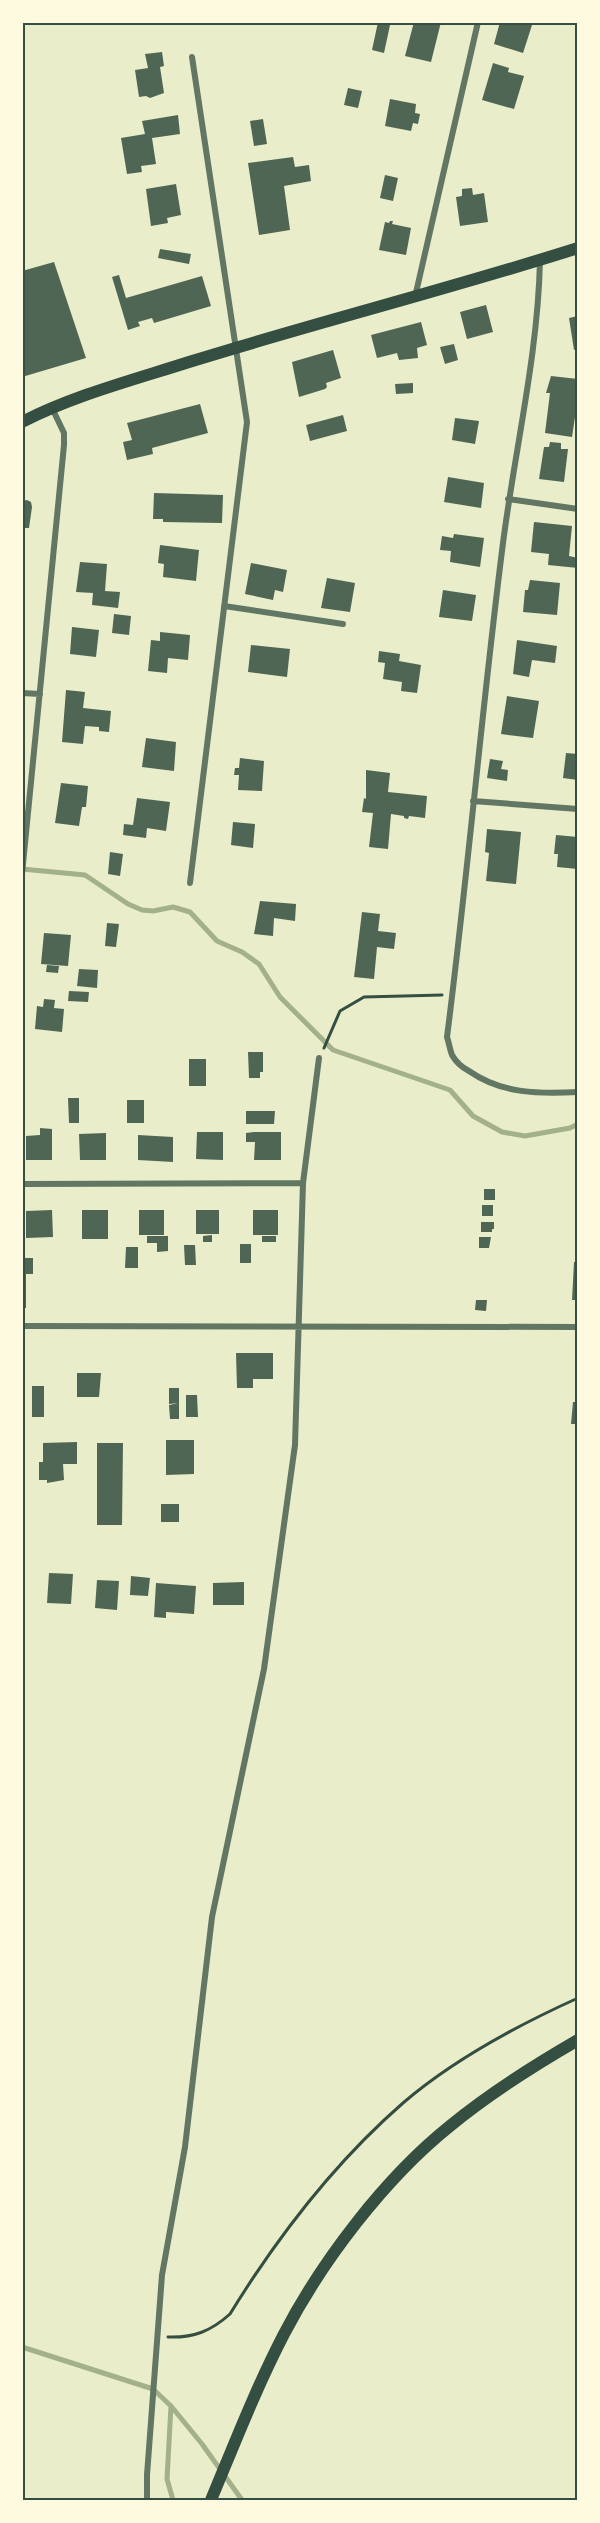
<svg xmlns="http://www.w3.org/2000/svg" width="600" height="2523" viewBox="0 0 600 2523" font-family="Arial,sans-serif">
<rect width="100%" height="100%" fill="#e9edc9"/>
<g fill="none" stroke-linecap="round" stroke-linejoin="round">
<path stroke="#a3b18a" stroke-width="5" d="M22,869l63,6 43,29 14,6 11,1 20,-4 17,5 27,29 25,11 17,12 21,33 53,53 117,40 23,26 29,16 23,4 45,-8 8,-4
M22,2347l131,42 18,17 31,38 40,56
M171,2406l-4,73 6,21"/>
</g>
<path fill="#4f6655" d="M378,22l12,3 -6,28 -12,-3z
M414,22h27l-10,40 -26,-6z
M500,22h33l-10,31 -29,-9z
M162,52l2,14 -4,1 4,26 -14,5 -4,-2 -7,1 -4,-27 13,-2 -3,-14z
M493,63l16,5 -1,4 16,4 -10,33 -32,-9z
M348,88l14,3 -4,17 -14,-3z
M390,99l26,5 -1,9 5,1 -2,10 -5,-1 -2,8 -26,-5z
M178,115l2,19 -28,4 4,26 -15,2 1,6 -15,2 -6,-36 24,-4 -3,-13z
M263,119l4,25 -13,2 -4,-25z
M293,157l2,10 14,-2 2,16 -27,5 6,44 -31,5 -11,-72z
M385,175l13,3 -5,23 -13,-3z
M176,184l5,31 -14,3 1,5 -17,3 -5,-37z
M472,188l1,7 11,-2 4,29 -28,4 -4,-29 6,-1v-7z
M390,221h3l-1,3 19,4 -5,27 -27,-5 6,-28 4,1z
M160,249l31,5 -2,10 -31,-6z
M54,262l32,96 -64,19v-106z
M119,275l7,23 76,-22 9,30 -57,17 -2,-5 -14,4 2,4 -12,4 -16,-53z
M486,305l7,27 -26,7 -7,-27z
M578,316v33l-4,1 -5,-32z
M421,322l6,23 -10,3 1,10 -19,2 -2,-7 -20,5 -6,-23z
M454,344l4,16 -13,4 -5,-17z
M333,350l8,28 -15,5 1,4 -2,2 -26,8 -7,-35z
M551,376l27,3v18l-6,40 -27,-4 5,-40h-4z
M413,383v10l-17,1 -1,-10z
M200,404l8,29 -56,15 1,6 -26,6 -4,-18 9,-2 -5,-17z
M343,415l4,16 -37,10 -4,-16z
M455,418l24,3 -4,23 -23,-4z
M550,442l11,1v6h7l-4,33 -25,-3 5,-32h5z
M448,477l36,6 -3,25 -37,-6z
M154,493l69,2 -1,28 -59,-1v-3h-10z
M27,500l4,2 1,5 -3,21h-7v-27z
M534,522l38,4 -3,30 9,2v10l-30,-3 1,-11 -18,-2z
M454,534l30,4 -4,29 -30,-5 1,-11 -11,-1 2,-14 11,2z
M160,545l39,5 -3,31 -33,-4 1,-13 -6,-1z
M80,562l27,2 -2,27 15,1 -2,16 -26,-3 1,-12 -17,-1z
M251,563l36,7 -4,22 -8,-2 -2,10 -28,-6z
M327,578l28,5 -5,29 -29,-4z
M530,580l30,3 -3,32 -34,-3 2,-22h3z
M443,590l33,5 -4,26 -33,-4z
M114,614l17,2 -2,19 -17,-2z
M72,627l27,3 -3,27 -26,-3z
M160,632l30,3 -2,25 -20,-2 -1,15 -19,-2 3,-31 9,1z
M517,640l40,6 -2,17 -23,-3 -3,17 -16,-3z
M251,645l39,4 -3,28 -39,-5z
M379,651l21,3 -1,7 22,4 -4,28 -16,-2 1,-9 -19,-3 2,-16 -7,-1z
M66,690l19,2 -2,16 28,3 -2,21 -10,-1v-4l-14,-1 -2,18 -21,-2z
M507,696l32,5 -6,37 -32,-4z
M146,738l30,4 -2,29 -32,-4z
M566,753l12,1v26l-15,-2z
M240,758l24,3 -2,30 -24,-1 1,-15h-5l1,-7h4z
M490,759l13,2 -2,8 7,1 -1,11 -20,-3z
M366,770l24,3 -2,19 39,4 -2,22 -16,-2 -1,3 -4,-1v-2l-13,-2 -3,35 -19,-2 4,-34 -11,-1 2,-14 2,1z
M61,783l27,3 -2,21h-4l-3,19 -24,-3z
M137,798l33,4 -4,29 -19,-3 -1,10 -23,-3 1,-11 9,1z
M233,822l22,2 -2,24 -22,-3z
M487,829l34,3 -5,52 -30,-3 3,-28 -4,-1z
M556,835l22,2v32l-21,-2 1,-13h-4z
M110,852l13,2 -3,22 -12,-2z
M260,901l36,3 -1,17 -21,-3 -1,18 -19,-2z
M362,912l18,2 -2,17 18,2 -2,16 -17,-2 -3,32 -20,-2z
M107,923l12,1 -3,23 -11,-1z
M44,933l27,2 -3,31 -27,-2z
M47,965l12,1 -1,7 -12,-1z
M79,969l19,1 -1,18 -20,-2z
M69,991l20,1 -1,10 -20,-1z
M44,999l11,1 -1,8 10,1 -2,23 -27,-3 2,-23 6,1z
M248,1052h15v20h-3v6h-11z
M189,1059h17v27h-17z
M68,1098h11v25h-10z
M127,1100h17v23h-17z
M246,1111h29l-1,13h-28z
M40,1128l12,1v31h-26v-24l14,-1z
M197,1132h26v28l-27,-1z
M254,1132h27v28h-27l1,-18h-9v-9z
M106,1133v27h-26l-1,-26z
M138,1135l35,2v25l-35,-2z
M484,1189h11v11h-11z
M482,1205h11v11h-11z
M52,1210l1,27 -27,1v-27z
M82,1210h26v29h-26z
M139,1210h25v25h-25z
M196,1210h23v24h-23z
M253,1210h25v25h-25z
M481,1222h13v7h-2v3h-11z
M212,1235v7h-9v-6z
M147,1236h21v15l-11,1v-9h-10z
M262,1236h14v6h-14z
M479,1237h12l-2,11h-10z
M240,1244h11v19h-11z
M184,1245h11l1,20h-11z
M126,1247h12v21h-13z
M22,1258h11v16h-7v34h-4z
M574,1262h4v38h-6z
M476,1300h11l-1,11 -11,-1z
M236,1353h37v26h-20v9h-16z
M77,1373h24l-2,24h-22z
M32,1386h12v31h-12z
M169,1388h10v31h-9l-1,-14 10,-2 -10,1z
M186,1395h11l1,22h-12z
M573,1402h5v22h-7z
M166,1440h28v34l-28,1z
M77,1442v22h-14l1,16 -17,3v-3h-8v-18h4v-19z
M97,1443h26l-1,82h-25z
M161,1504h18v18h-18z
M49,1573l24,1 -2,30 -24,-1z
M131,1576l19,2 -2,18 -18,-1z
M97,1580l22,1 -2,29 -22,-2z
M244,1582v23h-31v-22z
M156,1583l40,3 -2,28 -28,-2v6l-12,-1z"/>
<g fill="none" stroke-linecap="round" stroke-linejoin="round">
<path stroke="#344e41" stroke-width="3" d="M324,1048l16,-37 24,-14 78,-2
M168,2337c26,1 43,-6 62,-23 48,-78 103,-150 173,-211 51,-44 113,-77 175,-105"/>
<path stroke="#617663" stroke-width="6" d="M540,260c-2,95 -25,189 -37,283 -21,164 -35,330 -56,494 2,6 3,13 5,18 4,7 11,13 17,16 33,23 70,23 109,21
M415,297l63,-275
M508,499l70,10
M224,606l119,18
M22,693l18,1
M473,801l105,8
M22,874l42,-429v-12l-12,-25
M190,883l57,-461 -55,-365
M22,1184l281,-1
M22,1326l556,1
M147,2500v-25l15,-200 23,-128 27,-230 52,-248 31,-224 8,-262 16,-125"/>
<path stroke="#344e41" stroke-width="12" d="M22,422c53,-27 111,-42 167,-60 129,-40 260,-73 389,-114
M211,2500c23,-55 45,-112 73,-166 38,-73 101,-156 166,-208 40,-33 83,-60 128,-86"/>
</g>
<rect width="600" height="2523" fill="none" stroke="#fefae0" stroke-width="48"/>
<rect x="24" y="24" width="552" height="2475" fill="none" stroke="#344e41" stroke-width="2"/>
</svg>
